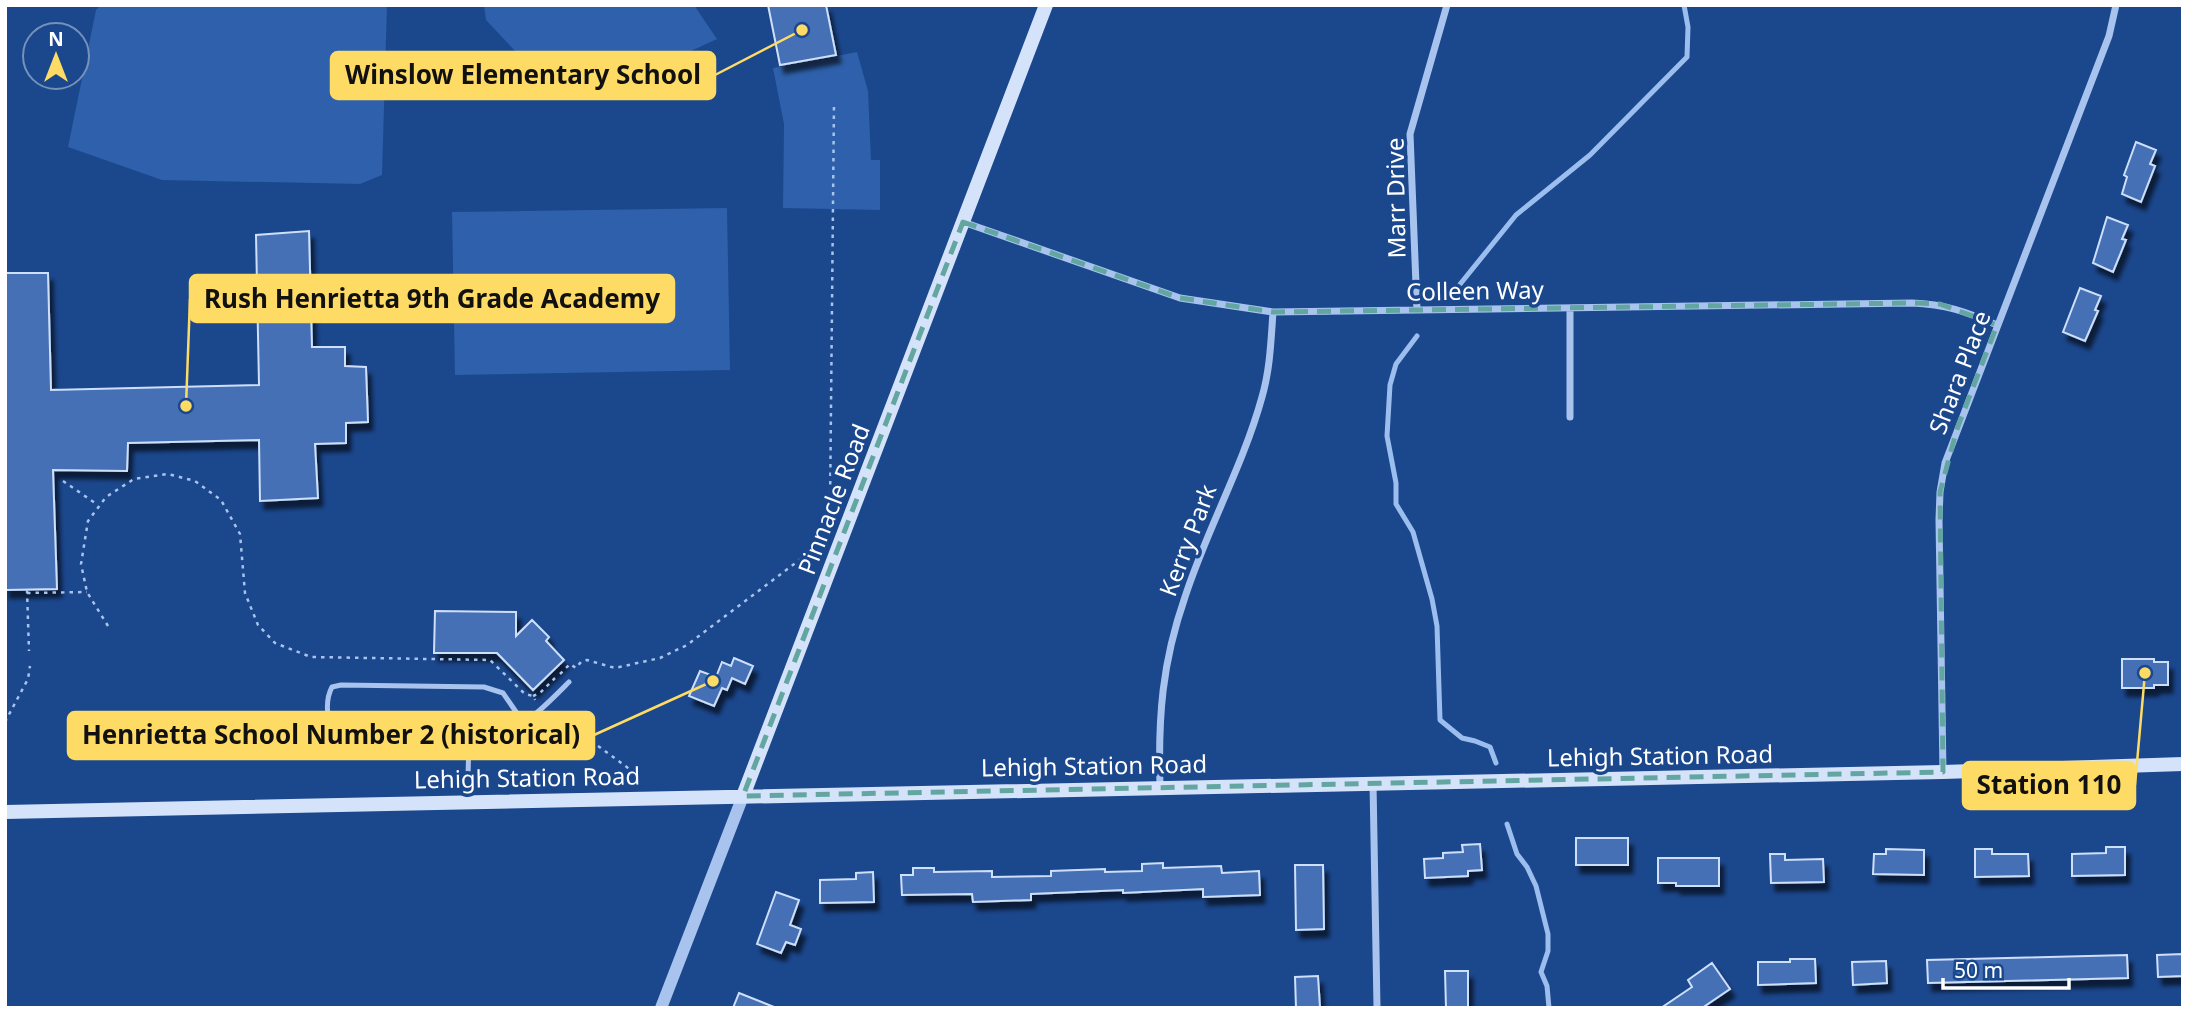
<svg xmlns="http://www.w3.org/2000/svg" width="2188" height="1013" viewBox="0 0 2188 1013" font-family="'Noto Sans',sans-serif">
<defs>
<filter id="shadow"><feDropShadow dx="4.5" dy="8" stdDeviation="2" flood-color="#0009"/></filter>
</defs>
<rect width="100%" height="100%" fill="#1b478d"/>
<path fill="#2e60ab" d="M101,5h286l-5,170 -22,9 -198,-4 -94,-33 28,-137z
M484,5h210l23,34 -80,37 -91,8 -60,-64z
M857,52l11,39 3,69h9v50l-97,-2 1,-84 -11,-56z
M727,208l3,162 -275,5 -3,-163z"/>
<g fill="none" stroke-linecap="round" stroke-linejoin="round">
<path stroke="#9bbeef" stroke-width="5" d="M1457,288l59,-73 74,-60 97,-98 1,-30 -4,-22
M1417,336l-21,28 -6,21 -3,51 9,47v21l17,28 19,67 5,27 3,94 22,18 13,3 15,6 6,16
M1507,824l10,30 10,13 9,19 12,48v17l-7,21 6,14 2,22"/>
</g>
<path fill="#4470b5" stroke="#cedffa" stroke-width="2" filter="url(#shadow)" d="M768,5h58l10,50 -56,10z
M2136,142l20,8 -6,14 5,2 -14,36 -19,-8 5,-17 -3,-2z
M2107,217l21,8 -6,14 4,1 -13,32 -20,-9z
M309,231l3,116h33v19l21,1 2,55 -22,1v20l-31,1 3,54 -58,3 -1,-61 -131,3 -1,28 -74,-1 4,119 -52,1v-317h43l3,117 208,-5 -3,-150z
M2080,288l21,8 -6,14 3,1 -13,30 -22,-9z
M435,611l81,1v24l16,-16 17,17 -3,4 18,19 -31,30 -36,-37h-63z
M734,658l19,8 -8,18 -13,-6 -5,12 -5,-2 -8,18 -25,-10 11,-25 16,6 6,-15 9,4z
M2122,659h32v3h14v23h-14v3h-32z
M1576,838h52v27h-52z
M1480,844l2,26 -14,1v5l-43,2 -1,-19 19,-1v-5l20,-1 -1,-7z
M2106,847h19v28l-53,1v-22l34,-1z
M1886,849l38,1v25l-51,-1 1,-20h12z
M1975,849h17v5h36l1,22 -54,1z
M1770,854h15v6l38,-1 1,23 -53,1z
M1658,858h61v28h-43v-3h-18z
M1163,863v5l58,-2 1,7 37,-2 1,24 -57,2v-8l-80,4v-3l-92,4v6l-58,2 -1,-8 -70,1 -1,-20h12v-7h21v4l58,-1v6l59,-1v-5l54,-2v3l37,-1v-7z
M1295,865h28l1,64 -28,1z
M873,872l1,30 -54,1v-23l36,-1v-6z
M776,892l23,8 -9,25 11,4 -6,16 -9,-3 -5,11 -24,-9z
M2183,954v22l-25,1 -1,-22z
M2127,955l1,23 -200,5 -1,-23z
M1790,959h25l1,24 -58,2v-23h32z
M1886,961l1,22 -34,2 -1,-23z
M1712,963l18,26 -28,19h-41l31,-21 -4,-7z
M1445,971h23v37h-22z
M1318,976l2,32h-24l-1,-31z
M739,993l35,14v1h-41z"/>
<g fill="none" stroke-linecap="round" stroke-linejoin="round">
<path stroke="#a8c4ee" stroke-width="2.5" stroke-dasharray="3.5 5" stroke-linecap="butt" d="M63,481l35,24
M830,510l4,-408
M27,590l2,61
M27,593l60,-1
M108,626l-21,-34 -6,-28 7,-43 18,-24 28,-18 34,-5 27,7 26,19 19,34 5,59 13,32 17,18 36,14 179,3 35,34 8,2 2,4
M560,674l10,-10 6,4 5,-6 6,-2 28,8 45,-10 27,-13 127,-96
M533,696l7,-3 15,-15
M5,722l23,-43 2,-13
M560,727l38,19 41,30"/>
<path stroke="#a8c4ee" stroke-width="5" d="M469,736l-130,-1 -8,-5c-4,-14 -6,-30 1,-43l9,-2 143,2 19,6 20,29
M468,778l1,-42c13,1 27,2 39,-4 23,-11 43,-32 61,-50"/>
<path stroke="#a8c4ee" stroke-width="7" d="M963,222l217,76 93,14 639,-9c33,1 55,9 85,22
M1570,308v109
M1417,310l-7,-176 37,-129
M1943,772l-4,-252 1,-28 5,-29 164,-427 7,-31
M1373,783l4,225
M1160,786c-2,-69 2,-123 25,-189 22,-68 58,-131 77,-200 8,-27 9,-57 11,-85"/>
<path stroke="#a8c4ee" stroke-width="12" d="M661,1008l82,-212"/>
<path stroke="#d5e3fa" stroke-width="14" d="M743,796l303,-791
M5,812l1938,-40 240,-8"/>
</g>
<path fill="none" stroke="#63a6a1" stroke-width="5" stroke-dasharray="14 9" stroke-linejoin="round" d="M963,222l217,76 93,14 639,-9 28,1 57,21 -40,104 -17,63 3,280 -1200,24z"/>
<g text-anchor="middle" dominant-baseline="central" stroke-width="7" stroke-linejoin="round" paint-order="stroke">
<g font-size="24" fill="#fff" stroke="#1b478d">
<text transform="translate(1395 198) rotate(-91)">Marr Drive</text>
<text transform="translate(1475 290) rotate(-1)">Colleen Way</text>
<text transform="translate(1959 372) rotate(-69)">Shara Place</text>
<text transform="translate(833 499) rotate(-69)">Pinnacle Road</text>
<text transform="translate(1187 540) rotate(-69)">Kerry Park</text>
<text transform="translate(1660 755) rotate(-1)">Lehigh Station Road</text>
<text transform="translate(1094 765) rotate(-1)">Lehigh Station Road</text>
<text transform="translate(527 777) rotate(-1)">Lehigh Station Road</text>
</g>
</g>
<path fill="none" stroke="#fedb65" stroke-width="2.5" d="M802 30L715 75M186 406L190 299M713 681L594 735M2145 673L2135 785"/>
<g fill="#fedb65" stroke="#1b478d" stroke-width="2.5">
<circle cx="802" cy="30" r="7"/>
<circle cx="186" cy="406" r="7"/>
<circle cx="713" cy="681" r="7"/>
<circle cx="2145" cy="673" r="7"/>
</g>
<g fill="#fedb65" stroke="#fedb65" stroke-width="2.5">
<rect x="331" y="52" width="384" height="47" rx="7"/>
<rect x="190" y="275" width="484" height="47" rx="7"/>
<rect x="68" y="712" width="526" height="47" rx="7"/>
<rect x="1963" y="762" width="172" height="47" rx="7"/>
</g>
<g font-size="26" text-anchor="middle" font-weight="bold" fill="#111">
<text x="523" y="84">Winslow Elementary School</text>
<text x="432" y="308">Rush Henrietta 9th Grade Academy</text>
<text x="331" y="744">Henrietta School Number 2 (historical)</text>
<text x="2049" y="794">Station 110</text>
</g>
<rect width="2188" height="1013" fill="none" stroke="#ffffff" stroke-width="14"/>
<g transform="translate(56 56)"><circle r="33" fill="#1b478d" stroke="#7691bb" stroke-width="2"/>
<path d="M0-5L12 26L0 18L-12 26Z" fill="#fedb65"/>
<text y="-10" font-size="19" font-weight="bold" text-anchor="middle" fill="#ffffff">N</text>
</g>
<path d="M1943 978v10h126v-10" fill="none" stroke="#ffffff" stroke-width="3.5"/>
<text x="1954" y="978" font-size="21" fill="#ffffff" stroke="#1b478d" stroke-width="5" paint-order="stroke">50 m</text>
</svg>
